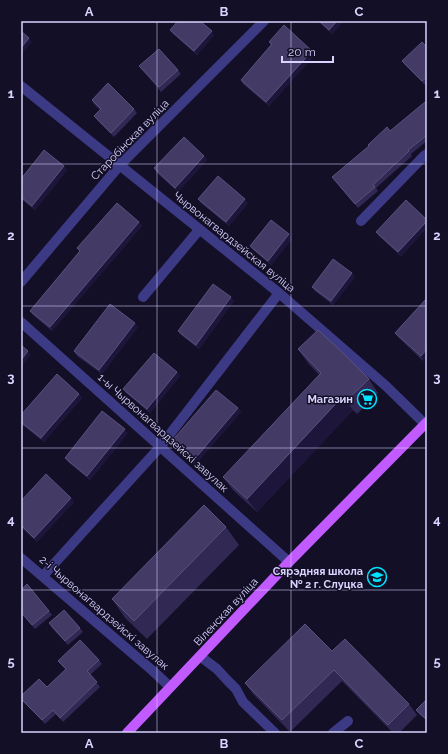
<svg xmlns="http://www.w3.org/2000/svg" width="448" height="754" viewBox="0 0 448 754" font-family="Raleway,sans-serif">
<rect width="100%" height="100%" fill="#130f26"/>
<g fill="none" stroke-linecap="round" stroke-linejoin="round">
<path stroke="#3d3a85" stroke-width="10" d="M21,86l258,207 107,93 39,38
M361,221l63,-65 3,-2
M21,282l99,-117 144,-144
M143,297l56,-67
M21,322l268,240
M21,558l132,113 17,16
M43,576l117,-129 119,-154
M201,657l16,12 10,11 9,9 7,13 32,31
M333,733l15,-12"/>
<path stroke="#c25bff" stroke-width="10" d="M127,733l162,-171 138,-140"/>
</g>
<path fill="#312854" d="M318,21h26l-12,13z
M170,30l44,5 -17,20 -24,-21z
M269,42l46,13 -46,51 -26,-22 -2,-4 30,-35z
M427,47v37l-2,1 -20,-20 -3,-4z
M139,66l39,4 3,4 -20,18z
M92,100l42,9 3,4 -23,24 -17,-17 -3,-4 6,-6 -6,-6z
M427,105v36l-16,13 1,2 -36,32 2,3 -20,17 -26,-31z
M204,156l3,4 -29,32 -21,-19 -3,-5z
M64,166l3,4 -32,40 -14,-11v-20z
M198,199l50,4 -19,23 -28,-23z
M427,220v8l-26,28 -22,-20 -3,-4z
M139,222l3,4 -90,105 -19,-16 -3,-4 50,-60 -3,-3z
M289,234l3,5 -21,26 -18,-15 -3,-4z
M355,277l-22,28 -18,-14 -3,-4z
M427,298l-4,63 -25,-24 -3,-4z
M234,301l-35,48 -18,-14 -3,-4z
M138,327l-36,47 -25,-18 -3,-5z
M298,349l71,30 9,14 -21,21 -4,-4 -96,102 -24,-22 -10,-13 96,-102 -11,-12z
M177,372l3,4 -30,37 -24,-20 -3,-4z
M79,394l3,4 -38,44 -23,-18v-9z
M238,408l3,4 -46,53 -21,-18 -3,-5z
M128,433l-38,47 -22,-18 -3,-4z
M21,501l53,1 -37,40 -16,-15z
M226,527l13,18 -92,94 -22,-21 -13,-19z
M21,590l28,21 3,4 -17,14 -14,-16z
M49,623l31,5 3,4 -15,13 -16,-17z
M332,651l77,53 8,11 -18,18h-6l-51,-52 -52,51 -37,-38 -8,-11z
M99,660l3,4 -12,11 10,12 -37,35 -7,-8 -11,10 -24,-25v-3l26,-9 19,-17 -8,-9z
M427,699v22l-8,-7 -3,-4z"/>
<path fill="#1d163a" d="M337,21h7l-12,13 -3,-4z
M212,31l2,4 -17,20 -3,-4z
M29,38l3,4 -11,13v-7z
M312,51l3,4 -46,51 -3,-4z
M204,156l3,4 -29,32 -3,-4z
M64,166l3,4 -32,40 -3,-4z
M245,199l3,4 -19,23 -3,-4z
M427,221v7l-26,28 -3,-4z
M139,222l3,4 -90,105 -2,-4z
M289,234l3,5 -21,26 -3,-4z
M352,273l3,4 -22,28 -2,-4z
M231,297l3,4 -35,48 -3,-4z
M135,323l3,4 -36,47 -3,-4z
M427,349v8l-4,4 -2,-5z
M28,351l3,4 -10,12v-7z
M177,372l3,4 -30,37 -3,-4z
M79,394l3,4 -38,44 -3,-4z
M343,396l10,14 -96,102 -10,-13z
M238,408l3,4 -46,53 -2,-4z
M125,429l3,4 -38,47 -3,-4z
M71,498l3,4 -37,40 -3,-4z"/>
<path fill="#433a66" stroke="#5a527e" d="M178,21h22l12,10 -18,20 -24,-21z
M319,21h18l-8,9z
M284,25l28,26 -46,51 -25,-22 31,-36 -3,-2z
M21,31l8,7 -8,10z
M422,42l5,5v30l-5,4 -20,-20z
M159,49l19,21 -19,17 -20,-21z
M108,83l26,26 -23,24 -17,-17 7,-7 -9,-9z
M425,102l2,3v30l-19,15 1,1 -36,34 2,2 -20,17 -23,-27 37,-31 -1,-1 19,-18 3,4z
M184,137l20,19 -29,32 -21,-20z
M44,150l20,16 -32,40 -11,-9v-18z
M218,176l27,23 -19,23 -28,-23z
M406,200l21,20v1l-29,31 -22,-20z
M117,203l22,19 -89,105 -20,-16 50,-60 -3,-3z
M271,220l18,14 -21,27 -18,-15z
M333,259l19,14 -21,28 -19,-14z
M213,284l18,13 -35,48 -18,-14z
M427,298v51l-6,7 -26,-23z
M110,304l25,19 -36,47 -25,-19z
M318,330l22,20 29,29 -22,21 -4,-4 -96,103 -24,-22 98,-104 -23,-24z
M21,345l7,6 -7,9z
M154,353l23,19 -30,37 -24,-20z
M57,374l22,20 -38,44 -20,-16v-7z
M216,390l22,18 -45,53 -22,-19z
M102,411l23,18 -38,47 -22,-18z
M46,474l25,24 -37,40 -13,-13v-24z
M204,505l22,22 -92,94 -22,-22z
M27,584l22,27 -17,14 -11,-13v-22z
M64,610l16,18 -15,13 -16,-18z
M305,624l27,27 13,-12 64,65 -21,21 -54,-55 -52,50 -37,-37z
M80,640l19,20 -12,11 10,11 -37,36 -7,-8 -11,10 -21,-21v-3l18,-17 8,8 19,-18 -8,-8z
M427,699v21l-11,-10z"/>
<path fill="none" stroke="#d9d4ff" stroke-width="1" stroke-opacity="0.55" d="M157,21v712M291,21v712M21,164h406M21,306h406M21,448h406M21,590h406"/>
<defs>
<g id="supermarket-ring" transform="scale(1)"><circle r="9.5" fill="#130f26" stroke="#00e5ff" stroke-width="1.5"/><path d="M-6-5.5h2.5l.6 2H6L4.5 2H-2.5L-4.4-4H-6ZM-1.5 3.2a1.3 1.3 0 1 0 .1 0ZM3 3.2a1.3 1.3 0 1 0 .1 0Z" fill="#00e5ff"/></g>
<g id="school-ring" transform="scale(1)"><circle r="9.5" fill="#130f26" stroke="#00e5ff" stroke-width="1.5"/><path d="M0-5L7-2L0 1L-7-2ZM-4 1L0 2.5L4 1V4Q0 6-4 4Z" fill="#00e5ff"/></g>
</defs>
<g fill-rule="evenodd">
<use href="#supermarket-ring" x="367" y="399"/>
<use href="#school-ring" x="377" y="577"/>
</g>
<g text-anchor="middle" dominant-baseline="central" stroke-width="3" stroke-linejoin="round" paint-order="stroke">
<g font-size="11" fill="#d9d4ff" stroke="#130f26">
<text transform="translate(130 140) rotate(-46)">Старобінская вуліца</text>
<text transform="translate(234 242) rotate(39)">Чырвонагвардзейская вуліца</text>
<text transform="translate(163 433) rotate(42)">1-ы Чырвонагвардзейскі завулак</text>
<text transform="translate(226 612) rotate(-47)">Віленская вуліца</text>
<text transform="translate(104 613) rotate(41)">2-і Чырвонагвардзейскі завулак</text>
</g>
<g font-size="11" font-weight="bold" fill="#d9d4ff" stroke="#130f26" text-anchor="end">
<text x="353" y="399">Магазин</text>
<text x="363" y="571">Сярэдняя школа<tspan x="363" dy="13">№ 2 г. Слуцка</tspan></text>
</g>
</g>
<rect width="448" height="754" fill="none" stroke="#130f26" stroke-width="44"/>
<path d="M282 56v6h51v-6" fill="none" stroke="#d9d4ff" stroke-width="2"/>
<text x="288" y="56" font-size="12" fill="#d9d4ff" stroke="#130f26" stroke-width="3" paint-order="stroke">20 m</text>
<rect x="22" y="22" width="404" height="710" fill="none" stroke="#d9d4ff" stroke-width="1.5"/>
<g font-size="13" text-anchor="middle" font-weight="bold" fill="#d9d4ff">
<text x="89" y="16">A</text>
<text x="224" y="16">B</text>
<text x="359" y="16">C</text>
<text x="11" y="98">1</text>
<text x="437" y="98">1</text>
<text x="11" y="240">2</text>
<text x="437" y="240">2</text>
<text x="11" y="382">3</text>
<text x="437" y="382">3</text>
<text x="11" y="524">4</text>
<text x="437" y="524">4</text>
<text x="11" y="666">5</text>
<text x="437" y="666">5</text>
<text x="89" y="748">A</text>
<text x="224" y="748">B</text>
<text x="359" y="748">C</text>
</g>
</svg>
